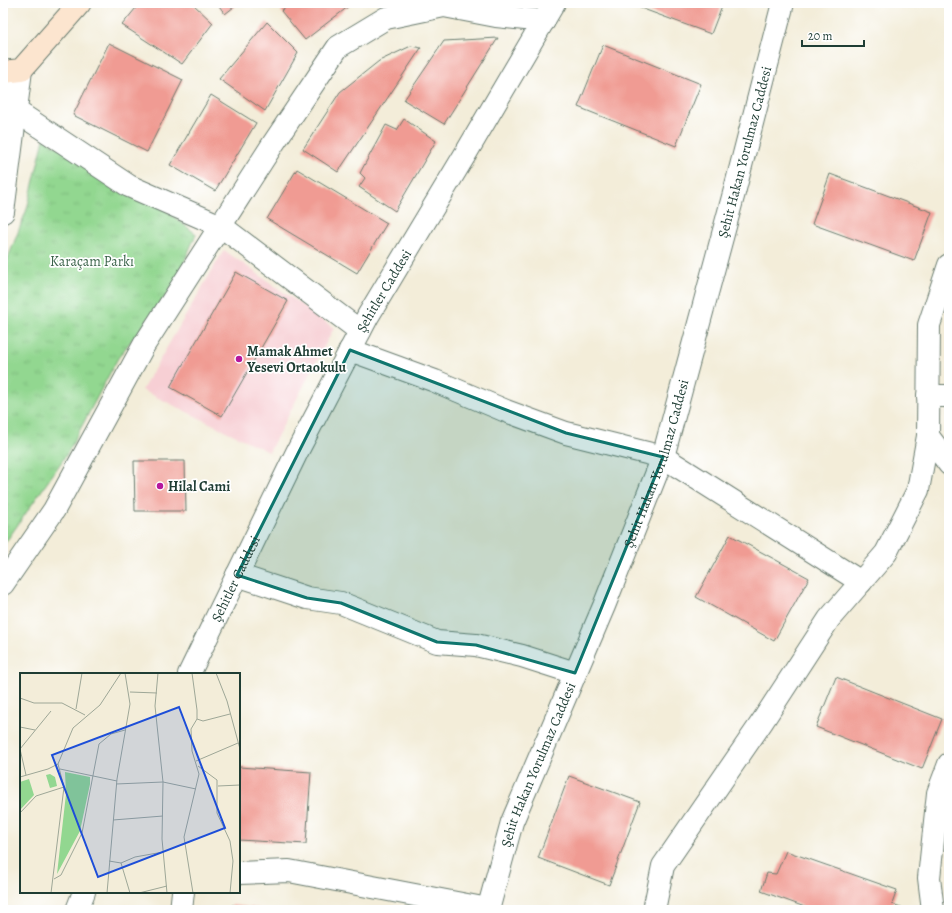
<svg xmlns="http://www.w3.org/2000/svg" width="952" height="913" viewBox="0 0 952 913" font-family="Alegreya,serif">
<defs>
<pattern id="grass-tufts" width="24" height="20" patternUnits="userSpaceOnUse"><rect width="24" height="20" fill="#92d790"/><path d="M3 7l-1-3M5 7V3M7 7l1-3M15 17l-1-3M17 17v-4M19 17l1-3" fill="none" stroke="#7db97d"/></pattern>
</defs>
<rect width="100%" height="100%" fill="#fff"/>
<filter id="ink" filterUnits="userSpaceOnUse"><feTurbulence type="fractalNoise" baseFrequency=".025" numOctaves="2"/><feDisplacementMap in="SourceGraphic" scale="8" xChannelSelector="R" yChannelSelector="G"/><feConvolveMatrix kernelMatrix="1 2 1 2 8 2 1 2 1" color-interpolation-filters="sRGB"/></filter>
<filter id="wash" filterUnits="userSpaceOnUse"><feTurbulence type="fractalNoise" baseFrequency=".012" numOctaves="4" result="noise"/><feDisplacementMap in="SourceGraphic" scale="16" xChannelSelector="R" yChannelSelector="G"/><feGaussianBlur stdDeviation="0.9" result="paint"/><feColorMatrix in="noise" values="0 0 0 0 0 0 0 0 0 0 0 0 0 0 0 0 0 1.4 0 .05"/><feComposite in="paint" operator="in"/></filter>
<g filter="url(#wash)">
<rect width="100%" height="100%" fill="#f3edd9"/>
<path fill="#f7cfd4" d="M224,250l110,78 -65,124 -127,-62z"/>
<path fill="url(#grass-tufts)" stroke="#588a62" d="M44,139l116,67 36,28 -21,50 -57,74 -51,96 -64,92v-275l24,-62z"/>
<g id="blocks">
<path fill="#f09b93" d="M140,3h52l21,20 -31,41 -60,-39z
M217,3h22l-14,11z
M290,3h63l-48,37 -24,-29z
M627,3h96l-12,31z
M267,22l31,31 -33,58 -46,-32z
M498,38l-54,86 -40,-24 40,-59z
M109,43l74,37 -36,72 -74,-37z
M603,45l98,39 -25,62 -98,-39z
M411,46l10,2 -83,124 -35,-23 37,-57 39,-31z
M211,95l45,28 -41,68 -45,-26z
M404,119l32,22 -41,70 -36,-24 6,-9 -5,-5 26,-48 11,5z
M297,169l90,54 -30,50 -90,-54z
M830,174l102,38 -18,49 -102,-37z
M236,272l52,29 -66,115 -52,-29z
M134,461h51l1,50h-51z
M730,535l79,43 -35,63 -78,-44z
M836,677l106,42 -20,50 -106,-42z
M239,767l72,5 -5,72 -67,-4z
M569,776l71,26 -31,83 -71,-27z
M786,851l111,39 -5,14 18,6h-97l-52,-19 6,-18 9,1z
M232,905l31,4v1h-32z"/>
</g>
</g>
<g filter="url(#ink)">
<use href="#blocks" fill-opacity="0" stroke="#697b6e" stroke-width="1"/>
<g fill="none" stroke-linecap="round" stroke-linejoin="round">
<g stroke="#697b6e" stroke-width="24">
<g id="minor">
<path d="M16,111l113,75 92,40 139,105"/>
<path d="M350,350l85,31 71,30 60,22 97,24 198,125"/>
<path d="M928,396h21"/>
<path d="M928,436l21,28"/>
<path d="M237,575l70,23 34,5 96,39 39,3 46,11 53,17"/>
<path d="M3,584l51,-74 90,-165 129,-201 65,-97 48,-29 58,-12 52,10 48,5"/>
<path d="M239,873l50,-2 199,38"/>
<path d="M181,910l2,-18"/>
<path id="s1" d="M488,910l24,-88 92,-216 59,-149 71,-264 49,-190"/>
<path d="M654,910l9,-44 99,-144 67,-103 57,-66 32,-63 10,-54 1,-111 20,-60"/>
<path d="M933,910l-4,-32 9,-85 11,-29"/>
</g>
</g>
<g stroke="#697b6e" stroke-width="24">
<g id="tertiary">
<path d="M3,212l18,-142"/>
<path id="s2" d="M189,674l108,-222 71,-136 98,-163 88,-150"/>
<path d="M77,910l7,-18"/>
</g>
</g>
<g stroke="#697b6e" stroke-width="24">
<path id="secondary" d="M3,72l18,-2 59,-67"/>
</g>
<use href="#minor" stroke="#fff" stroke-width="22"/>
<use href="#tertiary" stroke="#fff" stroke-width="22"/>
<use href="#secondary" stroke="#fce5cf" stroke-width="22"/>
</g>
</g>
<path fill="#0f766e" fill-opacity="0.2" stroke="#0f766e" stroke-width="3" stroke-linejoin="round" d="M350,350l216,83 97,24 -88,216 -99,-28 -39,-3 -96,-39 -34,-5 -70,-23z"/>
<g fill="#b5179e" stroke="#fff" stroke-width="1.5">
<circle cx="239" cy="359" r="4"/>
<circle cx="160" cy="486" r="4"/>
</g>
<g text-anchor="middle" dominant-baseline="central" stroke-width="3.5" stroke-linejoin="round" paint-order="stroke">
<g font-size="14" fill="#1f3d34" stroke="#fff">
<text stroke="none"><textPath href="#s1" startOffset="802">Şehit Hakan Yorulmaz Caddesi</textPath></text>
<text stroke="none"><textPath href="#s2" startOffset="430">Şehitler Caddesi</textPath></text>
<text stroke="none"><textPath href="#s1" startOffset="478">Şehit Hakan Yorulmaz Caddesi</textPath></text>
<text stroke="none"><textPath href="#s2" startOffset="106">Şehitler Caddesi</textPath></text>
<text stroke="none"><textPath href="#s1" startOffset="154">Şehit Hakan Yorulmaz Caddesi</textPath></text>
</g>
<g font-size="14" fill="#3c644b" stroke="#fff">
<text x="92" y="261">Karaçam Parkı</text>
</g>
<g font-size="14" font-weight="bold" fill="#1f3d34" stroke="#fff" text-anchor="start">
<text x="247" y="351">Mamak Ahmet<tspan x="247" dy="16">Yesevi Ortaokulu</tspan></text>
<text x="168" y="486">Hilal Cami</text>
</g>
</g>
<g transform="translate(20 673)">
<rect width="220" height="220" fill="#f3edd9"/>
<path d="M45,99l25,5v7l-10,47 -23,43 9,-80zM30,101l5,3 2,9 -7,2 -4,-13zM9,106l5,16 -14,15v-28z" fill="#92d790"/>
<path fill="none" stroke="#9ea797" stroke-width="1" d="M138,0l-3,33 8,76 -1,57 5,54M172,0l5,37v9l-6,10 1,22 7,23 -15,63 9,56M196,0l11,28 13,48M110,19l27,1M0,25l14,5h28l23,12M56,36l6,-36M177,46l6,2 27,-7M0,54l15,3M176,88l42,-18M178,93l19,14v33l13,28 3,20 -3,32M40,96l57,12M6,102l-6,-26 31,-38M0,104l28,-8 10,-5 15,-36 27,-23 21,-32M96,111l47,-2 33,7M198,113l22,-1M0,140l16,-17 28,-9M93,147l50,-4M89,188l12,2 9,30M101,190l14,-6 28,-5M34,206l7,-4 21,-42 17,-89 12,-10 14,-4M31,220l13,-106 -6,-23M87,220l10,-114 13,-75 -5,-31M119,220l28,-7"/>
<path fill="#1d4ed8" fill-opacity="0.15" stroke="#1d4ed8" stroke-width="2" d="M159,34l46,121 -127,49 -46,-122z"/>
<rect width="220" height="220" fill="none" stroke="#1f3d34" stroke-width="2"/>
</g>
<rect width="952" height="913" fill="none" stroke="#fff" stroke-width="16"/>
<path d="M802 40v6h62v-6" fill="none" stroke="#1f3d34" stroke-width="2"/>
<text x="808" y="40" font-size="12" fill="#1f3d34" stroke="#ffffff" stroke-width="3" paint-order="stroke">20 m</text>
</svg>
